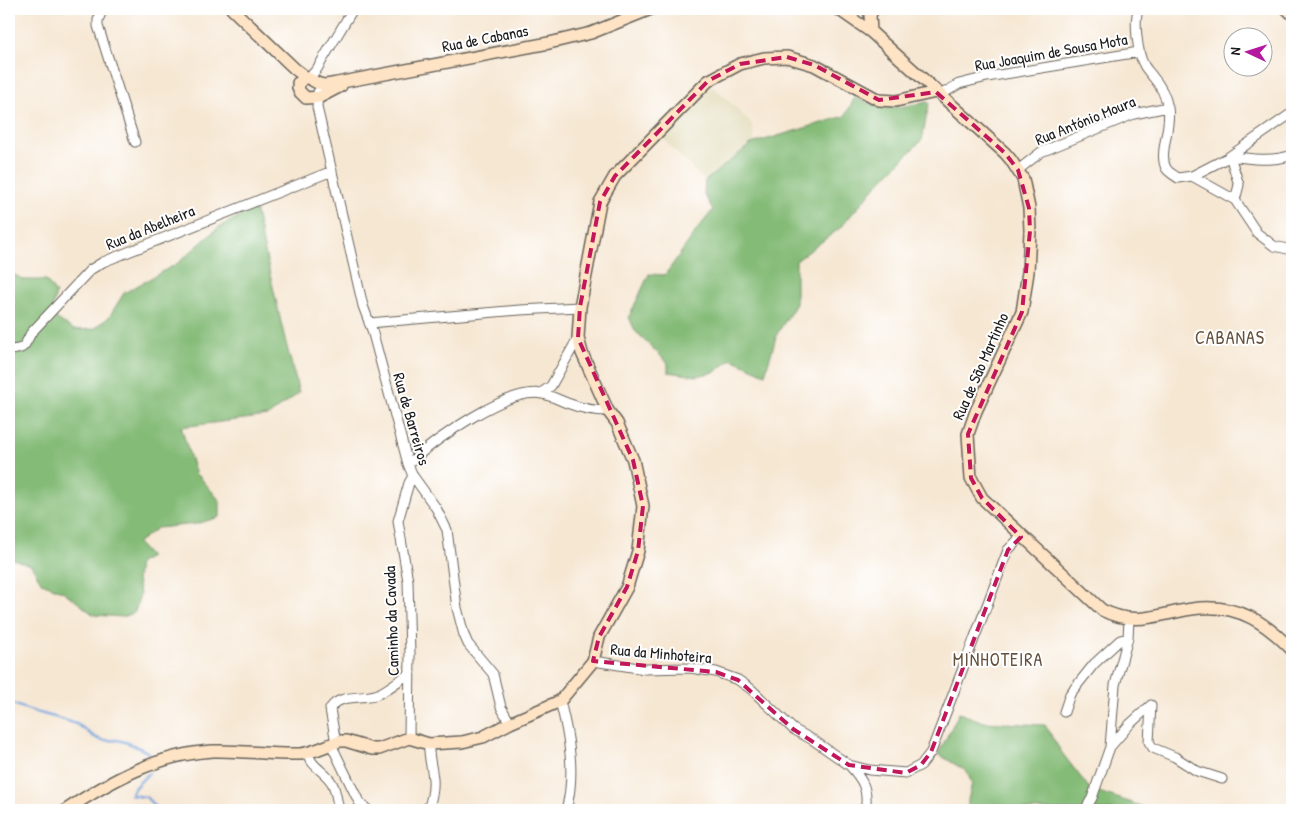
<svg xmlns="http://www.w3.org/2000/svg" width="1301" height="819" viewBox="0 0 1301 819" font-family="'Patrick Hand',sans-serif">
<rect width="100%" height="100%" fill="#fff"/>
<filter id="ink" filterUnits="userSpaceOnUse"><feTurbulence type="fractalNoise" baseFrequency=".02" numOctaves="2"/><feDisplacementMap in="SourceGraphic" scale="10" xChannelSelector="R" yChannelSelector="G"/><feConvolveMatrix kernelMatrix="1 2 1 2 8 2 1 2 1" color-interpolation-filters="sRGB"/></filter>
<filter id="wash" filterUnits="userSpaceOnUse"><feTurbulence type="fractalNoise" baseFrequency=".0096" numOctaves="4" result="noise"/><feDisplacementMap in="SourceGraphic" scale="20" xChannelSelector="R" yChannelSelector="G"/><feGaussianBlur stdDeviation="1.12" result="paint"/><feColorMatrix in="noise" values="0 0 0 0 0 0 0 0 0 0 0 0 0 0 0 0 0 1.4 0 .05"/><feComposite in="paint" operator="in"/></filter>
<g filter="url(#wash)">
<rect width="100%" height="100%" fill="#f6e7d3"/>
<path fill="#e2dcba" d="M712,85l40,39 3,19 -4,1 -46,37 -45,-45z"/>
<path fill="#84bb77" stroke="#506c4a" d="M855,97c30,15 41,11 72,5l2,1 -7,37 -46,46 -36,42 -44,33v43l-19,30 -12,40 -33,-15 -17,13 -18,4 -29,-4v-9l-33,-32 -6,-14 20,-43 16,1 34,-48 14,-17 -9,-16 1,-13 46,-37 94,-28z
M255,208l29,127 15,58 -31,23 -87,11 15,48 3,1 21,25v16l-24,7 -39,4 -20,15 13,14 -11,6 -2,16 3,15 -5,18 -12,5 -29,-2 -30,-23 -22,-9 -11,-18 -22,-7v-286l15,8h22l10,13 -3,13 3,12 18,12 20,-1 15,-12 15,-24 54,-30 41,-36z
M959,713l25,9 61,3 17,28 28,36 63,21h-185v-10l4,-17 -6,-12 -28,-17z"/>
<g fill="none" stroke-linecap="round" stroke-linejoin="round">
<path stroke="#73a2dc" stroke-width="2.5" d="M9,702c21,11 45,13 67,22 10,4 15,14 26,16 5,1 10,0 15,0 8,1 26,9 33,14
M149,773l-14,14 -4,8 15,2 12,13"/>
</g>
</g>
<g filter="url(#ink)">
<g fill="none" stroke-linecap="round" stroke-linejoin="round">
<g stroke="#68635c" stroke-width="11">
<path id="street" d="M103,9l-5,11v6l37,116
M1139,9c-6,10 -1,46 5,56 2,4 6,8 9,12 7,8 13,20 15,31 4,19 -10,45 -2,60 2,4 8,7 12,10l14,-2 35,-18 65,-45
M309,78l8,-9 36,-60
M318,92l-1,15 46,199 9,24 36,134 5,12 23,32 11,22 10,78 7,27 4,9 25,30 8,33 9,16
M940,95l19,-11 28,-7 152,-25
M1230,156c20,3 43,6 62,-1
M1230,156l9,29 -4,15
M1018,170l23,-18 93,-38 34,-7
M1192,176l43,24 22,33 17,13 18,4
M369,323l151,-13 60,-3
M9,350c17,-1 15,-4 22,-17l59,-63 13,-8 229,-91
M541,393l10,-7 27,-48
M408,464c26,-23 99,-77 134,-70 8,1 17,6 25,9 13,5 28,8 41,8
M593,661l52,8 45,-1 26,4 22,8 13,9 42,40 20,11 36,25 20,5 37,3 15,-8 10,-13 77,-202 13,-13
M560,701c9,35 16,73 6,109
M1064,712l6,-18 24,-30 26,-24 8,-2
M409,738l1,-84 -2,-73 -10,-60 11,-38 4,-7
M336,743l-6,-34c9,-16 33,-9 48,-15 11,-5 21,-14 31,-20
M331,744l28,58 9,8
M1110,747l20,-23 21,-19 -2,37 4,6 22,9 22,14 25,8
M307,752c4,15 18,19 25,31 4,7 5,19 7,27
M850,766c13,14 19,25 15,44
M428,810c3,-9 6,-21 5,-31 -1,-12 -5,-23 -4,-35
M1085,810l7,-12 18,-51 5,-62 13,-47 1,-19"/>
</g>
<g stroke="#68635c" stroke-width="14">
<path id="secondary" d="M232,9l63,60 12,9
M838,9l33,23 134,121 6,7 12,19 6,29 1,23 -2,41 -6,40 -46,99 -8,23 3,44 11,20 120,112c37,19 61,1 98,-2 40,-3 66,15 92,42
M1287,9l5,5
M871,32l-1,-17 3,-6
M298,83l1,8 7,7 14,-1 21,-11
M298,88c5,-19 14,-6 22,-4 5,2 12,0 17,-1l212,-40 42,-10 60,-24
M66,810c44,-29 92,-56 147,-59 29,-1 58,4 87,3 13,-1 27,-9 40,-13h6l26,8h7l30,-11 20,6 33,-2 21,-5 27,-14 50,-22 33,-40 6,-24 28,-50 11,-36 5,-45 -10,-46 -16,-37 -9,-12 -26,-58 -4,-15 2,-31 20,-105 15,-26 93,-95 32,-17 24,-6 23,-1 27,8 65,35 17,1 40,-9"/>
</g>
<use href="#street" stroke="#fff" stroke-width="9"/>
<use href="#secondary" stroke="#fee4c5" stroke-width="11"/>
</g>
</g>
<path fill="none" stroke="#c2185b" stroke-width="4" stroke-dasharray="10 6" stroke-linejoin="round" d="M787,57l27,8 65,35 57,-8 69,61 13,17 11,38 1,23 -8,81 -54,122 3,44 11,20 39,39 -13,13 -77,202 -10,13 -15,8 -57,-8 -56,-36 -55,-49 -22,-8 -123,-11 6,-24 28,-50 11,-36 5,-45 -10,-46 -55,-122 2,-31 20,-105 15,-26 93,-95 32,-17z"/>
<g text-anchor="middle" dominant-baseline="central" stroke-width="4" stroke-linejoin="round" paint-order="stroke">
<g font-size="16" fill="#1c1c1c" stroke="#fff">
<text transform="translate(485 38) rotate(-11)">Rua de Cabanas</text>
<text transform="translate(1051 52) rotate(-10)">Rua Joaquim de Sousa Mota</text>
<text transform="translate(1085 120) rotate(-22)">Rua António Moura</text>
<text transform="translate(150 227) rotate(-22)">Rua da Abelheira</text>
<text transform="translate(980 366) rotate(-66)">Rua de São Martinho</text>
<text transform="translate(412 419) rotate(74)">Rua de Barreiros</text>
<text transform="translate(391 621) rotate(-92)">Caminho da Cavada</text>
<text transform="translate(661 653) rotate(5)">Rua da Minhoteira</text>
</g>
<g font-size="18" letter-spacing="1" fill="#64503d" stroke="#fff">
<text x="1230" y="337">CABANAS</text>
<text x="998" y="659">MINHOTEIRA</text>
</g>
</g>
<rect width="1301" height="819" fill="none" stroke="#fff" stroke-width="30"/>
<g transform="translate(1248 52) rotate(274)"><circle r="24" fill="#ffffff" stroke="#a4a4a4"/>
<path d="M0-4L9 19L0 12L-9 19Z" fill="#b5179e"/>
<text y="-8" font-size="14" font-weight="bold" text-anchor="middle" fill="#1c1c1c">N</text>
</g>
</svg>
